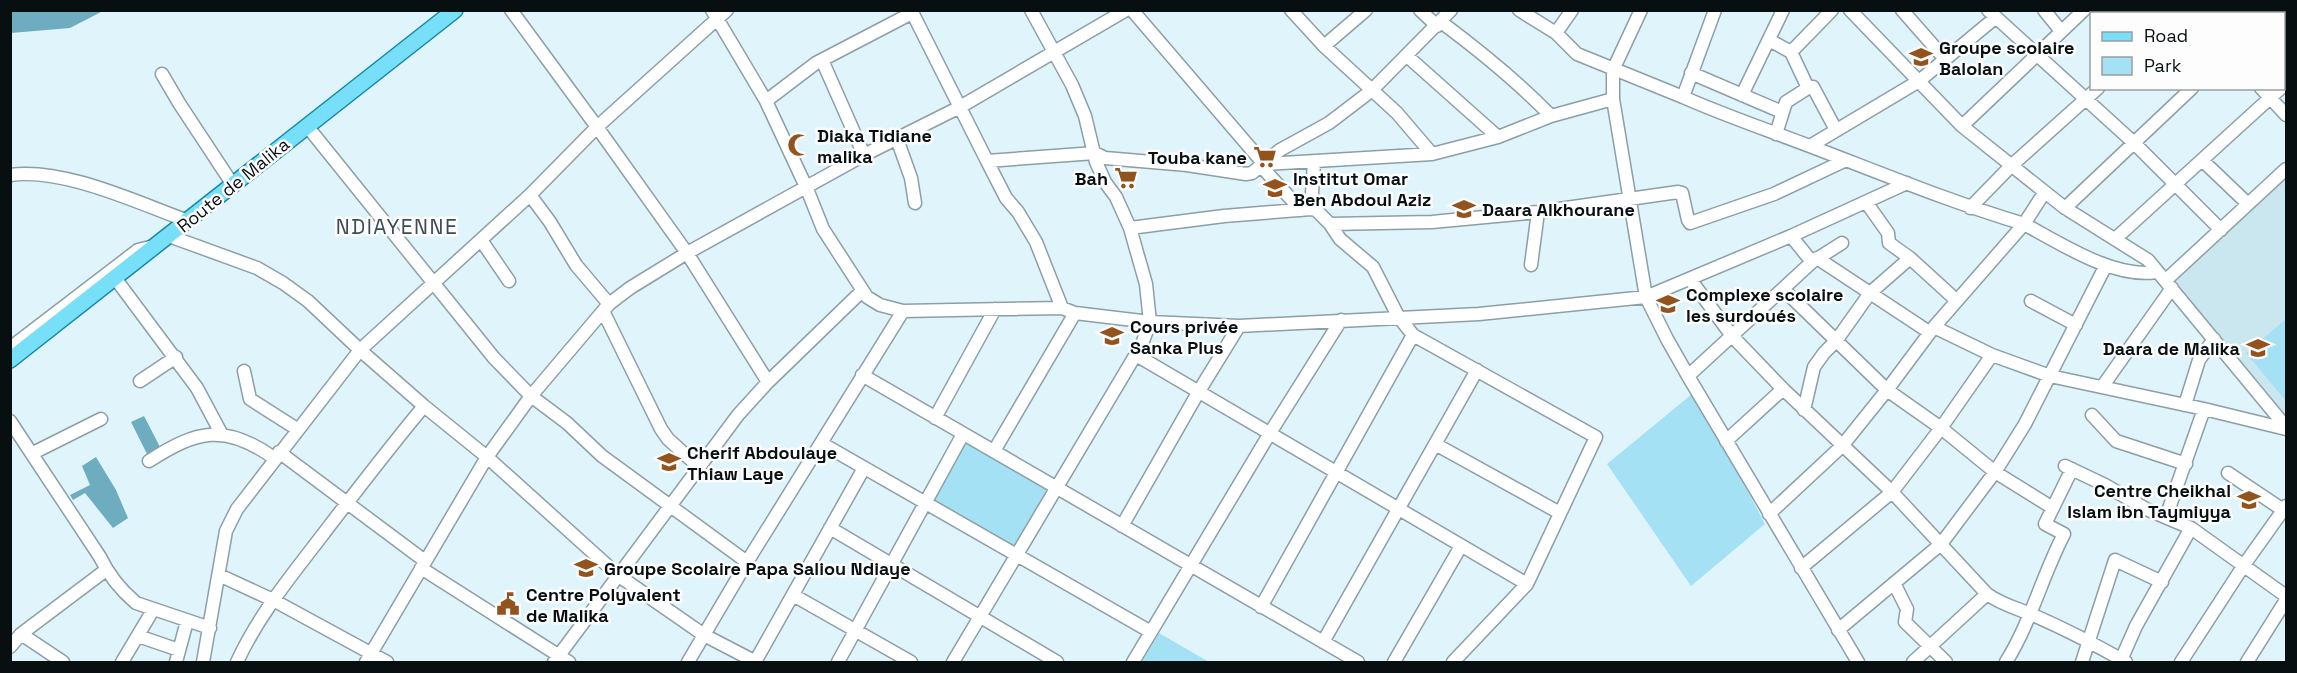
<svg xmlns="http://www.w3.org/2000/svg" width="2297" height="673" viewBox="0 0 2297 673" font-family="'Space Grotesk',sans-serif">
<rect width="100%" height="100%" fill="#e0f4fb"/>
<path fill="#cae6ef" d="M2286,172v244l-114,-135z"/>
<path fill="#a4e1f5" d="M2286,319v82l-40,-48z
M1692,394l37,62 36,68 -74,62 -84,-122z
M964,442l84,46 -33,58 -83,-46z
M1159,633l50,29h-67z"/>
<path fill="#6eacc0" d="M11,10h92v1l-33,17 -59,5z
M144,416l15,29v5l-9,10 -19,-38z
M96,457l20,33 12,28 -15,10 -28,-35 -12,7 -3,-5 20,-10 -8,-19z"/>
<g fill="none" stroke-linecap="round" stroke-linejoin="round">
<g stroke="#8c9fa5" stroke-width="15">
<path id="minor" d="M511,10l86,117 90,126 81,129
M712,10l54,91 41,88 16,40 44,68 13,8 23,6 159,-3 13,5 75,9 89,4 240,-12 167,-17 145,-61 116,-53
M911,10l76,151 108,-8 10,5 82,7 59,9 6,-1 28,-23 49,-27 42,-32 80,-81
M1132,10l132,154 168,-10
M1291,10l33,36 73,67 35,41 66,-17 53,-21
M1420,10l17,16
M1519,10l37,23 21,21 106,43 32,-87
M1641,10l-28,60v29l33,198 21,42 21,37 170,286
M1850,10l112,116 103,82 83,52 138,167
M1902,10l43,49
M1988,10l145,132 88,88
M2044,10l17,21
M2177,14l3,-4
M2275,14l3,-4
M1441,22c39,29 76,59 110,94l62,-17
M1556,33l16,-23
M1769,40l22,12 17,36 5,-1 23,43
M1324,46l42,-36
M1791,52l41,-42
M1407,56l91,81
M822,60l42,95
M1691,73l91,39
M162,74l17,29 54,82
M2261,88l25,27
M1742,95l41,-85
M1683,97c45,20 91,35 137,53 68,26 134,53 204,74l-90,103 -47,63 -45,56 -73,68
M766,101l50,-38 96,-50
M307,126l187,232 37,38 36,27 35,33 145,106
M1962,126l122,-116
M1776,134l10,-32 22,-14
M897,139l14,39 4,25
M1810,146l109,-65 76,-63
M987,161l19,37 12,14 18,30 26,66
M2203,161l45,43
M1314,162l-3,47 5,1 14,14 10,15 33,28 25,49 15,19 183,102 -69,147 -74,78
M1261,166l40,44
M10,175c53,-8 128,28 178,46
M2044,193l-20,31c36,19 90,55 132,48
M530,195l20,27 26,43 33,39
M1866,202l22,31 1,10 21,15 46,42
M1970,208l41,-42 87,-78
M2065,208l127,-120
M1330,224l102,-2 106,-10 140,-20 4,1 6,27 2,3 84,-29 72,-34
M1130,228l94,-12 87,-7
M169,236l88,32 26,15 25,18 52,49 64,56 63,51 132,119 85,59 52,27
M1791,236l21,26
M2115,239l166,-151
M481,240l28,41
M1817,258l112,74
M1531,265l7,-53
M115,278l82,110 24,45
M1690,279l42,57 51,53 109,103 95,102c15,11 30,14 46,21 32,14 63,30 93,47
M2166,280l120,-111
M1784,290l103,100 54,38 54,44 58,36
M2031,301l45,24
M603,311l58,118 7,10 31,28
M1934,327l58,28 58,21 154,33 82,20
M10,348l128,-98 12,-3
M1136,355l391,229
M244,371l6,28 47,30
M862,375l496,287
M1688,376l124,-114 30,-19
M140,381l36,-24
M2102,387l70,-99
M2185,405l14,-45 15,-21
M1804,410l10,-43 10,-14 12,-12 34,-48 40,-35
M2092,415l24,26 70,23
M935,418l60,-109
M10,421l90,136c8,17 22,34 36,46l74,25
M1726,441l57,-52
M821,443l330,189
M1435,444l125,69
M994,451l81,-138
M279,452l146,109
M33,453l68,-34
M149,461c48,-31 76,-38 125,-3
M2065,466l40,19 41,24 45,19 95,68
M2228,473l58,39
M2166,517l38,-108
M1122,526l77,-135 40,-65
M830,528l227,134
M421,568l148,94
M1801,568l91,-76 49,-64 51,-73
M219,575l54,25 114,62
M1894,583l13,26 -2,13 41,40
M793,595l118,67
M1261,607l152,-272
M1838,630l103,-86 54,-72 30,-48 81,-159
M21,634l42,28
M138,636l41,14
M1323,642l154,-272
M10,647l11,-13 85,-64
M2121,660l15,-34 55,-98
M122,662l31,-52
M176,662l11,-41
M203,662l23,-131 11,-22 123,-159 170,-155 67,-68 130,-117
M237,662c22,-48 55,-87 87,-129 33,-43 65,-85 100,-127
M366,662l121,-205 44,-61 78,-92 21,-16 57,-35 177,-98 96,-48 166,-97
M554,662l184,-247 30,-33 94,-91
M688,662l59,-100 156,-251
M755,662l109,-194
M838,662l125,-228
M953,662l189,-318 8,-22 -4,-38 -16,-56 -14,-31 -11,-15 -9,-20 -11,-46 -13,-31 -41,-75
M1133,662l137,-229 71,-113
M1394,662l67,-116
M1913,662l74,-68
M2006,662c25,-40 36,-86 58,-128l-19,-10 27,-55
M2082,662l33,-102 47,22
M2181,662l63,-97 42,-59
M2247,662l39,-62"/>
</g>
<g stroke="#1588a4" stroke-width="18">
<path id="major" d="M10,360l445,-350"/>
</g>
<use href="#minor" stroke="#fff" stroke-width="12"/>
<use href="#major" stroke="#77dff8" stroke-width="15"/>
</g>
<defs>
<g id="school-bare" transform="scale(1.8)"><path d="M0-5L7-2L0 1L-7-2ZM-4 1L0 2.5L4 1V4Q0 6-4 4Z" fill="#93531c" stroke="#fdfdfd" stroke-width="2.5" paint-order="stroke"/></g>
<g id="mosque-bare" transform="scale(1.8)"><path d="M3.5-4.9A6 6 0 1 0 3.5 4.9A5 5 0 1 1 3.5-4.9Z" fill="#93531c" stroke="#fdfdfd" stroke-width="2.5" paint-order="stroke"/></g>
<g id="supermarket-bare" transform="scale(1.8)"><path d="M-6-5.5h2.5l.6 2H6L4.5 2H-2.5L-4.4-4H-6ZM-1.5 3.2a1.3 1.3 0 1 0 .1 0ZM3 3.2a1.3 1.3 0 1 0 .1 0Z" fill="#93531c" stroke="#fdfdfd" stroke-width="2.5" paint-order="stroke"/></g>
<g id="civic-bare" transform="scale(1.8)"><path d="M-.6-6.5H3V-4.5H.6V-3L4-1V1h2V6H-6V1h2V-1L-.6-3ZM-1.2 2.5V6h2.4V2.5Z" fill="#93531c" stroke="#fdfdfd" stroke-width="2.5" paint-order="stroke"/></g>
</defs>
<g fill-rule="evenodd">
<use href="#school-bare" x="1921" y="57"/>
<use href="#mosque-bare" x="799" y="145"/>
<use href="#supermarket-bare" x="1265" y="157"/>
<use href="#supermarket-bare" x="1126" y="178"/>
<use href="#school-bare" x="1275" y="188"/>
<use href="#school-bare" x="1464" y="209"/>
<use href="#school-bare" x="1668" y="304"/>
<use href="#school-bare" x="1112" y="336"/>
<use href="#school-bare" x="2258" y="348"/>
<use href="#school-bare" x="669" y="462"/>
<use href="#school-bare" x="2249" y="500"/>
<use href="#school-bare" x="586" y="568"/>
<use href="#civic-bare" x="508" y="604"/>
</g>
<g text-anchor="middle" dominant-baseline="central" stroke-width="5" stroke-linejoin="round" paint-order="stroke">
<g font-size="18" font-weight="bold" fill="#080f11" stroke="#fdfdfd" text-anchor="start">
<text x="1939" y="47">Groupe scolaire<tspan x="1939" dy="21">Balolan</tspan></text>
<text x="817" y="135">Diaka Tidiane<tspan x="817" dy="21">malika</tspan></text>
<text x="1247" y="157" text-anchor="end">Touba kane</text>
<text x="1108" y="178" text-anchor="end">Bah</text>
<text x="1293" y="178">Institut Omar<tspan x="1293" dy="21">Ben Abdoul Aziz</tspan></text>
<text x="1482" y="209">Daara Alkhourane</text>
<text x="1686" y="294">Complexe scolaire<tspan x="1686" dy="21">les surdoués</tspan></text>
<text x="1130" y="326">Cours privée<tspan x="1130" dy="21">Sanka Plus</tspan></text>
<text x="2240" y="348" text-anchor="end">Daara de Malika</text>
<text x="687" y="452">Cherif Abdoulaye<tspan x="687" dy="21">Thiaw Laye</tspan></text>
<text x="2231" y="490" text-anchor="end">Centre Cheikhal<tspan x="2231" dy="21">Islam ibn Taymiyya</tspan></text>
<text x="604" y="568">Groupe Scolaire Papa Saliou Ndiaye</text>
<text x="526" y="594">Centre Polyvalent<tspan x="526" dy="21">de Malika</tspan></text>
</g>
<g font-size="18" fill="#080f11" stroke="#fdfdfd">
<text transform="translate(233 185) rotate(-39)">Route de Malika</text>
</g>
<g font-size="21" letter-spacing="1.5" fill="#3c4d53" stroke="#fdfdfd">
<text x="397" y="226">NDIAYENNE</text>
</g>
</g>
<rect width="2297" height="673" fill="none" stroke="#080f11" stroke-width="24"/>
<rect x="2090" y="12" width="195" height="78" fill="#fdfdfd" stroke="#9b9e9f" stroke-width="1.5"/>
<rect x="2102" y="32" width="30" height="9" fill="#77dff8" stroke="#9b9e9f" stroke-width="1.5"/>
<text x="2144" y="42" font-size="18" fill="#080f11">Road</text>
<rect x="2102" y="57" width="30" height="18" fill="#a4e1f5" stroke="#9b9e9f" stroke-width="1.5"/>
<text x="2144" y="72" font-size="18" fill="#080f11">Park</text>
</svg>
